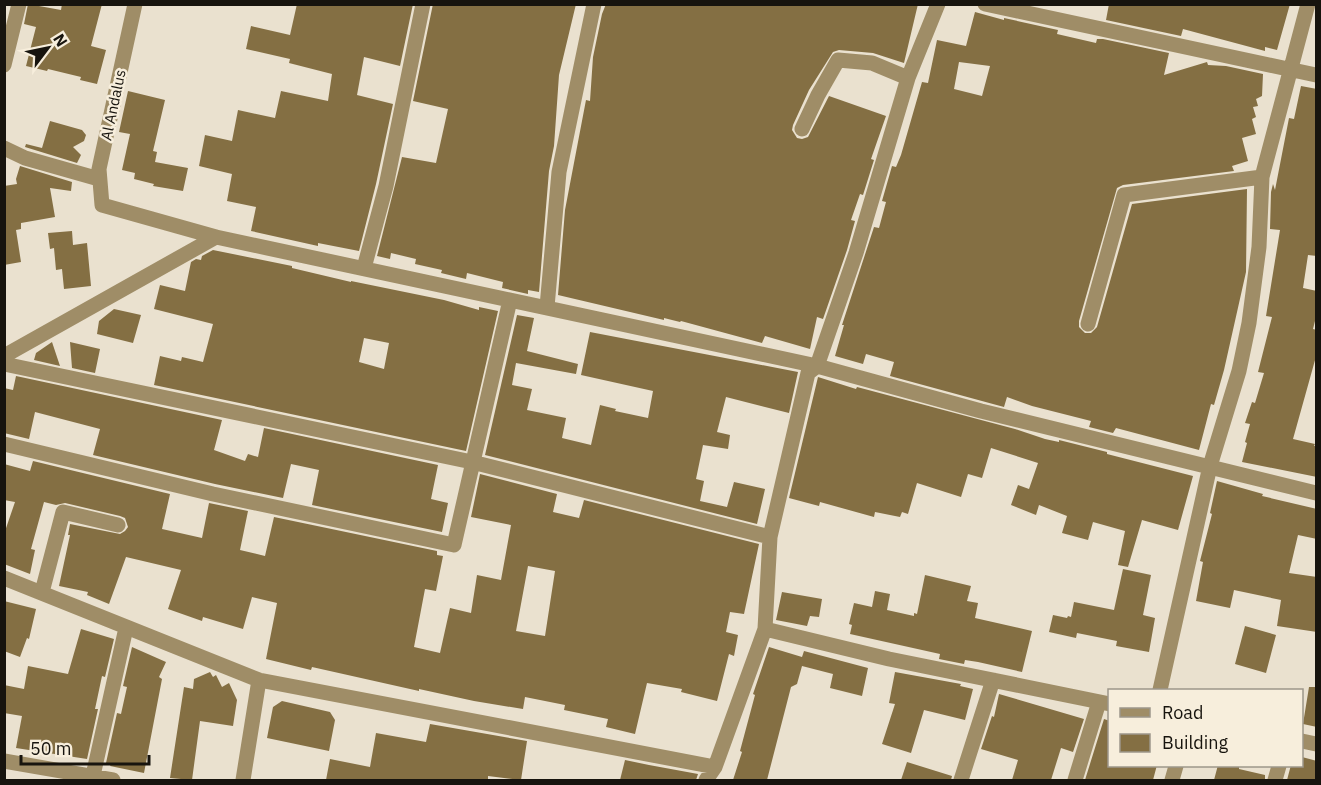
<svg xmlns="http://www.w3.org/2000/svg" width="1321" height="785" viewBox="0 0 1321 785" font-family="'IBM Plex Sans',sans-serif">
<rect width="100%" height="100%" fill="#eae1cf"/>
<path fill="#846f43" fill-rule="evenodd" d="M28,4l33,6 1,-6h40l-11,42 15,4 -9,34 -17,-4 1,-3 -33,-8 -1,2 -21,-5 10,-39 -12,-3z
M297,4h116l-13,62 -36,-9 -7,38 36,9 -17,80 -17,67 -41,-8v3l-67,-15 5,-24 -29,-6 5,-27 -33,-8 6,-31 27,6 6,-31 37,8 6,-27 47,10 4,-27 -43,-11 1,-4 -44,-10 5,-23 39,9z
M433,4h143l-17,71 -5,71 -5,25 -10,121 -11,-2v4l-26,-6 1,-6 -36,-9 -1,6 -25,-6 1,-3 -27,-6 1,-5 -25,-6 -1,6 -13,-3 25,-99 34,6 12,-54 -35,-8z
M606,4h312l-14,59 -31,-10 -34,-3 -6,2 -24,38 -16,35 -1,5 5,8 5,1 6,-2 21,-41 57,20 -15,43 3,1 -11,35 -3,-1 -9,26 4,1 -8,29 -24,69 -6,-2 -7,32 -45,-13 -3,7 -81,-22 -1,1 -16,-4v2l-106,-25 7,-85 21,-110 4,1 3,-44 9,-43z
M1109,4h181l-13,46 -12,-3v4l-82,-22 -2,7 -75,-16z
M975,12l29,8v-2l54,12 -1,4 39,9 1,-4h6l66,14 -5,22 43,-13 1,3 18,1 37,8 -1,22 -6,3 2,7 -5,1 3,10 -4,2 4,15 -14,4 6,23 -16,5 2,5 -111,14 -6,3 -38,133v6l6,6h6l6,-6 35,-123 115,-15 -1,83 -22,98 -10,35 -3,-1 -12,46 -83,-22 -3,5 -24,-6 2,-6 -59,-15 -25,-9 -3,10 -114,-31 4,-14 -28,-8 -3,10 -28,-8 9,-31h-2l32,-98 5,1 7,-26 -4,-1 10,-35 4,1 5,-12 21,-73 6,1 9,-43 29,6zM959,62l31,4 -8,30 -28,-7z
M1301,86l16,3v167l-9,-1 -5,33 14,3v22l-4,16 4,1v23l-24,86 22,5 -1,2h3v31l-75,-15 5,-19 -2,-1 5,-18 -5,-1 7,-21 3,1 9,-30 -6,-1 14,-55 -6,-1 14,-86 -10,-1 1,-37 2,-8 2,6 14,-72 5,1z
M128,91l37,9 -12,51 4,1 -2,10 33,6 -5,23 -30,-5 1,-2 -20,-5 1,-6 -13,-3 8,-36 -11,-2z
M50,121l32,9 4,5 -2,6 -11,6 8,8 -4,8 -52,-16 1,-3 16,4z
M20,166l52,16 -1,9 -21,-3 5,29 -34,6v6l-5,1 5,32 -17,3v-79l13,-2 -1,-5z
M72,231l1,14 14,-2 4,43 -27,3 -2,-20 -6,1 -2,-22 -4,1 -2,-16z
M213,250l79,16v2l59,14v-1l93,19 35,10v-3l19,4 -32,140 -312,-66 6,-29 21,5 1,-4 21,5 10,-38 -59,-15 6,-24 25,6 6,-29 5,-3 5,1 1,-4zM364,338l25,5 -5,26 -25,-7z
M114,309l27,6 -8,28 -36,-9 2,-13z
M517,315l17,3 -7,33 51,13 -2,10 -60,-11 -4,22 20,4 -5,21 39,8 -4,20 29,7 9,-40 16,4 -1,2 33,7 5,-27 -72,-16 9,-43 208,40 -9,41 -63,-16 -9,35 13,3 -2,14 -25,-4 -1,5 -6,29 8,2 -4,20 27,6 7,-25 31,7 -8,35 -272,-69z
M52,342l8,24 -26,-6 2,-7z
M70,342l30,7 -5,24 -23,-5z
M16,376l206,44 -8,30 31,11 3,-7 10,3 6,-29 174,37 -7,34 17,4 -6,29 -130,-27 7,-35 -28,-6 -8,34 -68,-14 -122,-29 7,-26 -65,-17 -6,27 -25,-6v-45l9,2z
M818,377l38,12 1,-2 158,42 30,10 14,3v-2l48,12v2l86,22 -15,54 -36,-10 -14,47 -10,-2 7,-34 -32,-9 -5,18 -26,-7 5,-17 -28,-11 -3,10 -25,-10 7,-20 11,4 9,-26 -47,-15 -9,30 -14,-4 -7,23 -44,-14 -9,31 -6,-2 -2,5 -25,-5 -1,5 -54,-15 -1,4 -30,-8z
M33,461l137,33 -8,35 40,9 7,-35 39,8 -8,39 25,6 9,-39 163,34v4l6,1 -7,35 -11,-2 -11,58 26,6 10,-45 21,5 6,-38 24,5 10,-55 -40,-8 9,-43 77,20 -4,18 26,6 5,-18 175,44 -15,70 -14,-2 -4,20 12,3 -4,21 -5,-2 -12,47 -36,-9 1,-3 -35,-6 -12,51 -29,-7 2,-8 -44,-9 1,-5 -40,-8 -2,12 -49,-8 -55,-12v2l-107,-24 -1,3 -45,-11 11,-56 -25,-6 -9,32 -40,-12 -1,4 -34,-12 13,-39 -55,-13 -17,47 -22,-9 1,-3 -29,-6 11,-51h-2l2,-11 50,10 5,-3 3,-4 -3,-9 -5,-2 -55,-13 -9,2 -12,-3 -13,47 4,1 -5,24 -26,-10v-30l11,-32 -11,-2v-36l26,7zM528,566l27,5 -10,65 -29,-5z
M1217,481l46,13 -1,2 55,13v30l-19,-4 -9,38 28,4v55l-40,-6 4,-26 -47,-10 -4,18 -34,-7 7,-39 -3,-1 12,-47 -2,-1z
M1123,569l28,6 -8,40 12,3 -6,34 -33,-6 1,-5 -40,-8 -1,5 -27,-6 4,-17 14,3 1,-2 3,1 3,-15 40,8z
M925,575l46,11 -4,15 11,2 -3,15 57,13 -10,41 -44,-10 -13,-2 -1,4 -25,-5 1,-5 -90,-20 2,-9 -3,-1 5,-21 18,4 3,-16 15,3 -3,16 27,6v-3l3,1z
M782,592l40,7 -3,18 -9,-1 -3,10 -31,-6z
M4,601l32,8 -7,30 -2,-1 -7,19 -16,-6z
M1245,626l31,9 -10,38 -31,-9z
M81,629l33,10 -9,38 -3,-1 -7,33h3l-11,50 -71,-11 6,-32 -18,-3v-28l20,4 4,-23 40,8z
M132,647l34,15 -7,15 3,2 -18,94 -34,-7 1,-2 -5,-1 11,-50 4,1 6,-27 -4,-1z
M769,647l33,10 2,-6 64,17 -6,28 -32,-8 3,-14 -31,-8 -5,18 -6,3 -24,93h-34l9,-28 -2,-1 15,-56 -2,-1z
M210,672l3,5 3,-2 6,12 7,-4 8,17 -4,26 -33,-5 -8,59 -22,-2 14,-91 9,2 1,-10z
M895,672l66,12 -1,2 13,3 -8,31 -41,-10 -13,43 -29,-9 13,-40 -6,-1z
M1309,687h8v40l-14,-3z
M999,694l85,25 -11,33 -12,-4 -10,32h-39l6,-20 -37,-11 11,-33 2,1z
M282,701l48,11 5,8 -6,31 -62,-13 6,-31z
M1104,719l6,2v44h47l-4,15h-68z
M430,724l97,17 -6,39 -33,-4v4h-162l4,-21 40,8 6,-34 50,9z
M1302,757l15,4v19h-30l4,-15h11z
M625,760l24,5 49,9 -2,6h-76z
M907,762l45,14 -1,4h-50z
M1218,765h21v4l26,6v5h-51z"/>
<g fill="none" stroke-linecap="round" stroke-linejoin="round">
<path stroke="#9f8d67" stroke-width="15" d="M135,4l-36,165 3,36 114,32 601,129 164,45 335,82
M985,4l331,71
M4,65l15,-61
M802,129l16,-34 20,-35 34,3 36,15
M4,148l21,10 74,21
M364,268l22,-82 37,-182
M547,307l12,-135 35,-168
M1088,324l36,-129 138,-18
M4,356l212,-119
M4,364l468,98 298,75
M4,444l209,50 241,51 56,-245
M4,578l255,102 456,87
M42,592l21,-80 55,13
M765,629l124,30 221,45
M1160,690l50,-224 29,-95 10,-48 10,-76 3,-70 46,-173
M1302,741l14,3
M4,761l109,19
M92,780l34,-152
M243,780l16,-100
M706,780l9,-13 50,-138 5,-92 38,-164 9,-7 39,-113 52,-175 30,-74
M961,780l32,-100
M1075,780l24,-78
M1172,780l4,-14
M1275,780l4,-14"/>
</g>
<g text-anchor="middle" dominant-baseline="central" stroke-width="5" stroke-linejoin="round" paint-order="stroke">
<g font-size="15" fill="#17140e" stroke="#f7eedc">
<text transform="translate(113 105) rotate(-78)">Al Andalus</text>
</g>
</g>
<rect width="1321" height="785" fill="none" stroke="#17140e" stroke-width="12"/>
<rect x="1108" y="689" width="195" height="78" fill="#f7eedc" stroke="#9d978a" stroke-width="1.5"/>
<rect x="1120" y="708" width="30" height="9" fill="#9f8d67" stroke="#9d978a" stroke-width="1.5"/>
<text x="1162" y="719" font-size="18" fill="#17140e">Road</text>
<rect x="1120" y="734" width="30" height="18" fill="#846f43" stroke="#9d978a" stroke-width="1.5"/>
<text x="1162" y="749" font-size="18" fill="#17140e">Building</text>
<g transform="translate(48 48) rotate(58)" stroke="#f7eedc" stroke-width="4.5" paint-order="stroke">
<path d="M0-4.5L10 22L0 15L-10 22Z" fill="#17140e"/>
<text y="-9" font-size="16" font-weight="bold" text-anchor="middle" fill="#17140e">N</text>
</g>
<path d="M21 755v9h128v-9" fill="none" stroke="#17140e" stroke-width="3"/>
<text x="30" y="755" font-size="18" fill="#17140e" stroke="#f7eedc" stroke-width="4.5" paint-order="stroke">50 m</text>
</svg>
